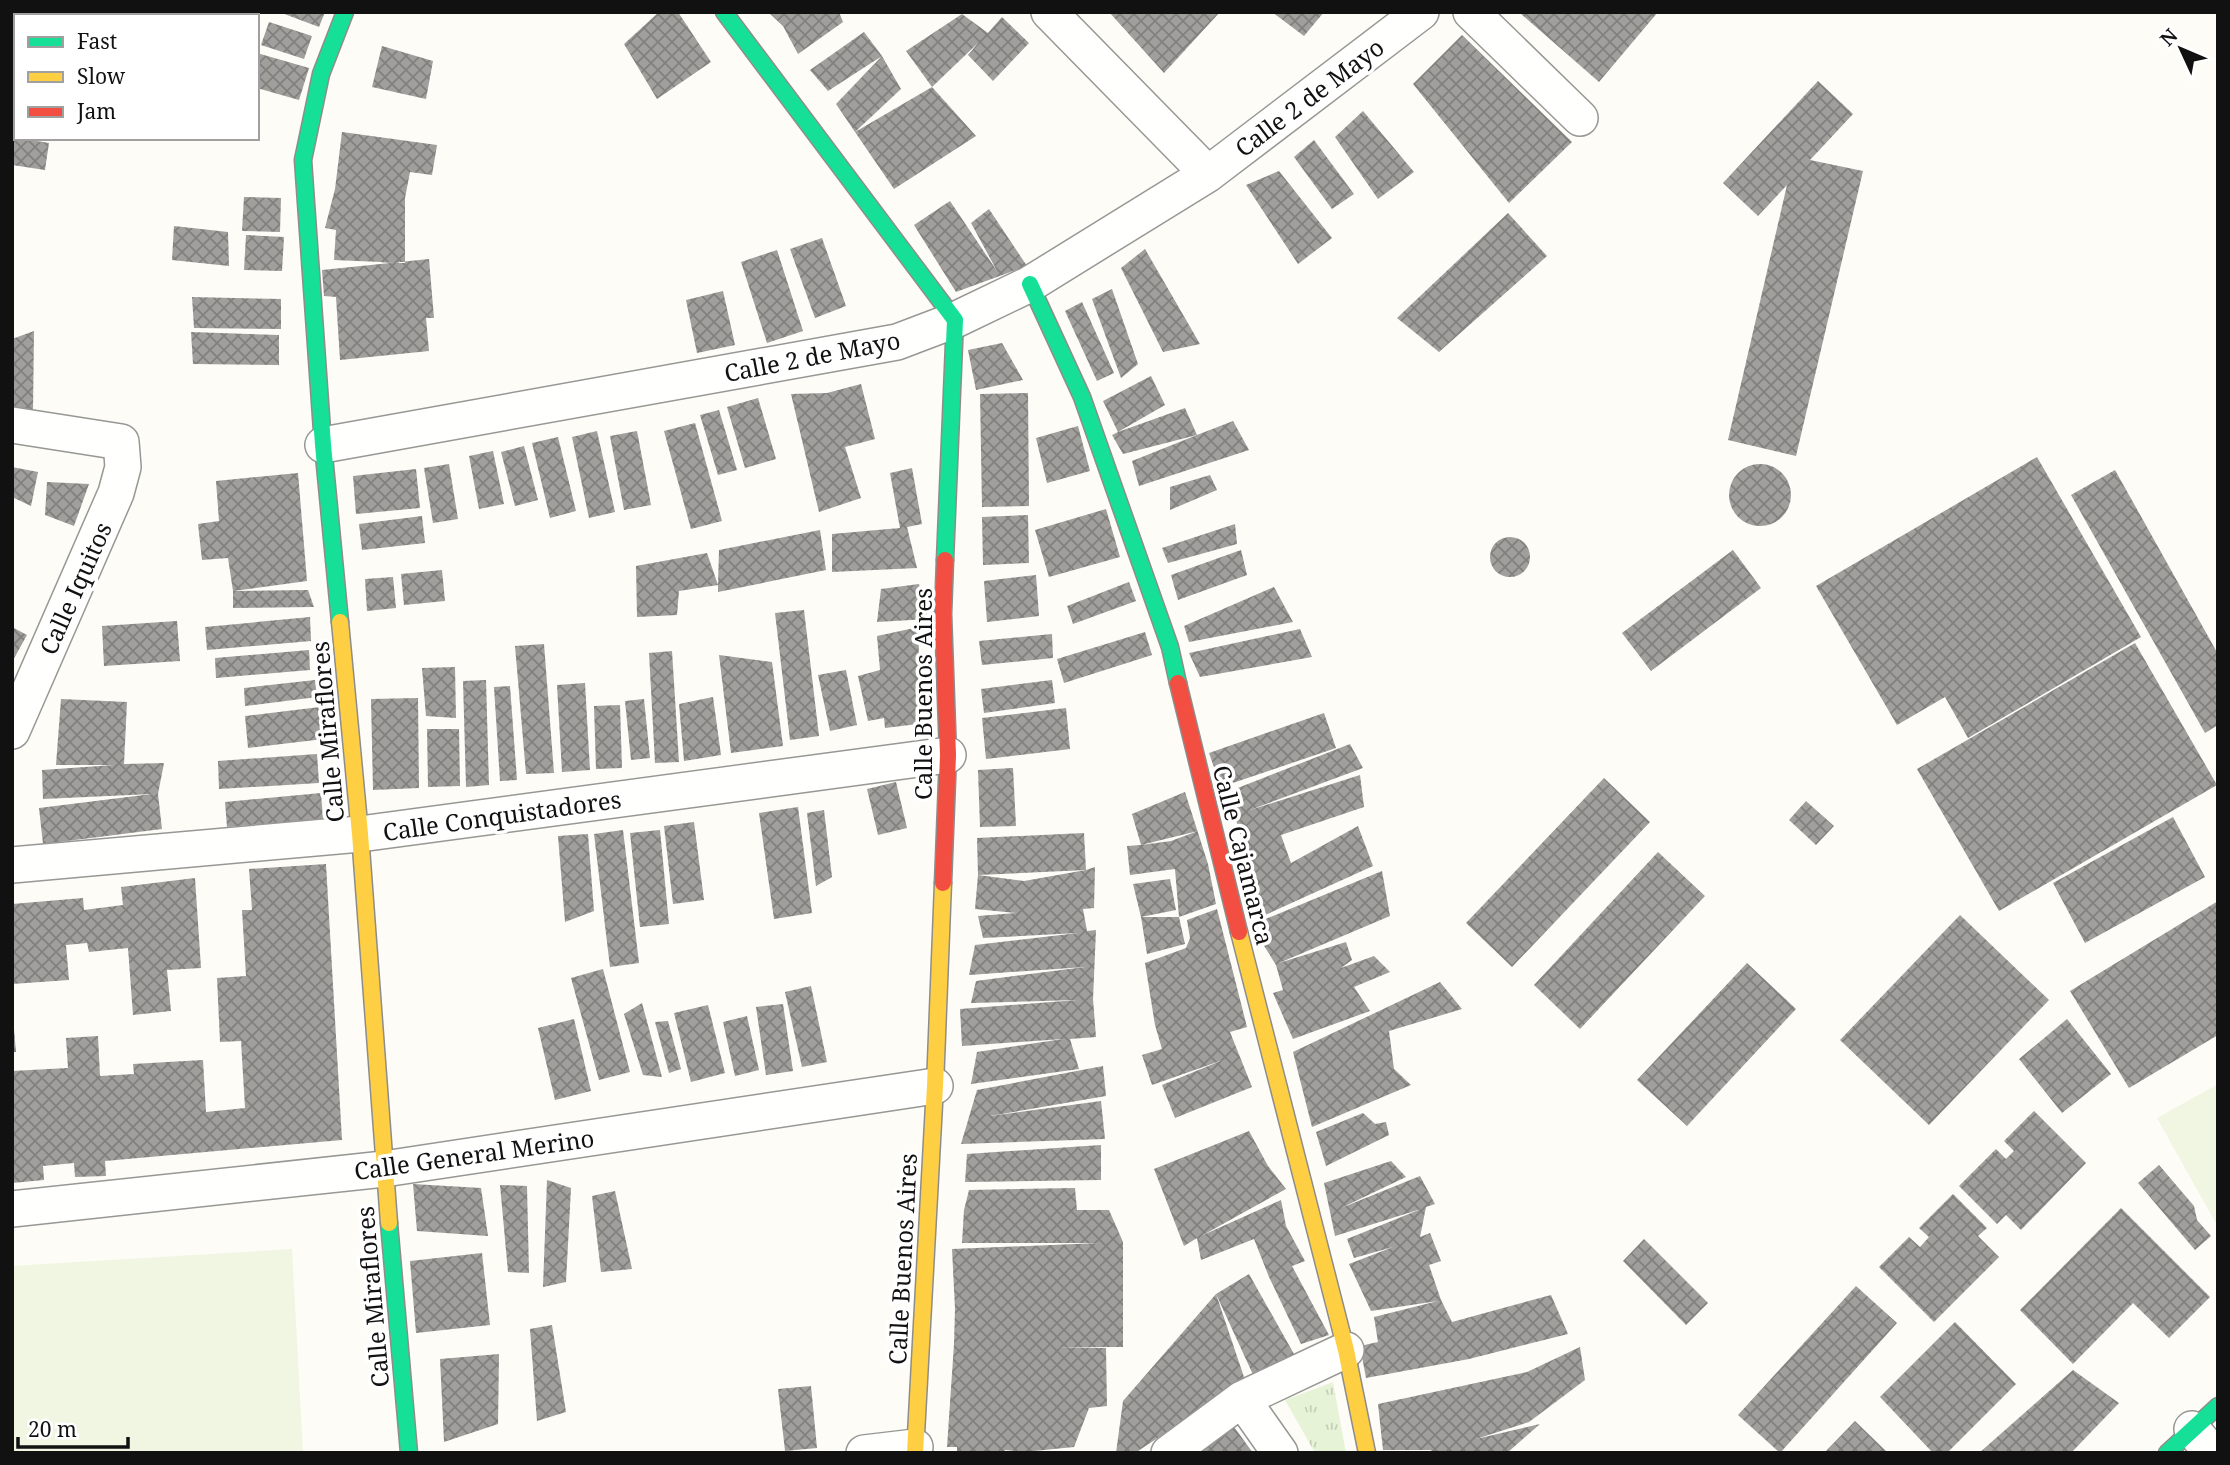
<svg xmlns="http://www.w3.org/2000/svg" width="2230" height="1465" viewBox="0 0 2230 1465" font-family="'Noto Serif',serif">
<defs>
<pattern id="park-tufts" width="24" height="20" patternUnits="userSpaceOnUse" patternTransform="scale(1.75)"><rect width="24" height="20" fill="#e7f3d7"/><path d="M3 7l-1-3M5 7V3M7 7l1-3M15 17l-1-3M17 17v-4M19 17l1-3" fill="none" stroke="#c5cfb8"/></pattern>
<pattern id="building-cross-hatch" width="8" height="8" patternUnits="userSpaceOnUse" patternTransform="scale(1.75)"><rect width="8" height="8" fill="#a19f9c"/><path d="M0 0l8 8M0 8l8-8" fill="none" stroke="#82807e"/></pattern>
</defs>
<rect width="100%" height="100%" fill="#fdfcf7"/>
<path fill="url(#park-tufts)" d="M1333,1382l13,71h-31l-30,-53z"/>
<path fill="#f0f6e1" d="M2218,1084v143l-61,-109z
M292,1249l11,204h-291v-187z"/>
<path fill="url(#building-cross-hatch)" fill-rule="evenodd" d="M279,12h46l-6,15z
M659,12h19l33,50 -54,37 -33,-55z
M768,12h71l4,10 -45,32 -15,-28z
M1109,12h111l-56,61z
M1272,12h52l-20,24z
M1522,12h136l-59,70 -78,-68z
M962,14l26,19 14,-16 27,26 -36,38 -25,-26 11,-13 -47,45 -26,-36z
M269,22l43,14 -8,23 -43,-14z
M12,25h4v28h-4z
M864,32l18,24 19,33 -46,43 -19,-28 46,-48 -54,35 -18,-21z
M1462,35l110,107 -63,61 -96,-119z
M382,46l51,15 -7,38 -54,-12z
M257,53l52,15 -10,32 -42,-12z
M1818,81l35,33 -43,46 53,11 -67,285 -68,-16 59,-255 -29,31 -35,-33z
M932,87l44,49 -82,53 -39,-57z
M12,108l4,1 -3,24h-1z
M1363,111l51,61 -36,27 -43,-62z
M342,132l95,13 -5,30 -22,-3 -5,26v65l-71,-3 2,-30 -11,-2 10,-39z
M12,137l37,6 -4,27 -33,-5z
M1314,140l40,54 -22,15 -38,-52z
M1279,171l53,67 -34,26 -52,-79z
M244,197l37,1 -1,34 -38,-1z
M950,201l47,70 -26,-48 18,-14 38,57 -71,26 -42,-67z
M1508,213l39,43 -108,96 -42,-34z
M174,226l54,6 1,34 -57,-6z
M246,235l38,2 -2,34 -38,-1z
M822,238l24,68 -31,12 -25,-69z
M1145,249l55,95 -37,8 -42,-84z
M777,250l26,81 -36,12 -26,-81z
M429,259l5,59h-8l3,33 -89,9 -4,-63 -12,-1 -2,-26z
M1112,289l26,75 -17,14 -29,-79z
M723,291l12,54 -38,8 -11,-53z
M192,297l89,2v30l-87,-1z
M1082,302l32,71 -17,8 -32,-70z
M34,331l-1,80 -21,-1v-71z
M191,332l88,3v30l-86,-1z
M1002,343l21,37 -47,10 -8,-40z
M1151,376l14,29 -47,27 67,-24 12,27 36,-14 16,29 -110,36 -7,-25 65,-26 -74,19 -11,-19 6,-3 -15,-31z
M861,384l14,55 -30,8 16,51 -42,14 -28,-118 36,-1z
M1028,393l1,113 -47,1 -2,-113z
M758,398l18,61 -31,9 -18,-61z
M719,410l18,60 -19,5 -18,-60z
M695,423l27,98 -31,8 -27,-98z
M1078,426l12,45 -43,12 -11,-45z
M597,431l18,81 -26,6 -17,-81z
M637,431l14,74 -27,5 -14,-74z
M558,437l18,74 -26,7 -18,-75z
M524,446l14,54 -23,6 -14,-54z
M493,451l11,53 -25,5 -10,-53z
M2037,457l104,180 -173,101 -23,-41 -48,28 -81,-139z
M449,464l9,55 -25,4 -9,-55z
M1729 495a31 31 0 1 1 62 0a31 31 0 1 1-62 0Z
M12,467l26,5 -7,34 -19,-9z
M912,468l10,56 -15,3 10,41 -85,4v-38l68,-6 -10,-55z
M416,469l4,39 -64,6 -3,-38z
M2115,470l103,184v71l-13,8 -134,-238z
M298,473l9,108 -74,10 -5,-33 -26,2 -4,-36 21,-3 -3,-40z
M1210,475l7,15 -47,20v-23z
M47,482l42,2 -15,42 -29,-11z
M1106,509l14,48 -71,20 -14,-47z
M1028,515l1,48 -46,2 -1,-48z
M422,516l3,27 -63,7 -3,-26z
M1235,524l2,20 -69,19 -6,-15z
M820,530l6,40 -108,22v-7l-39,6 -2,24 -40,2 -1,-51 71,-13 11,32 1,-35z
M1490 557a20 20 0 1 1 40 0a20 20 0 1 1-40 0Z
M1241,550l6,25 -69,25 -7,-25z
M1733,550l28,38 -110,83 -29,-38z
M442,570l3,31 -41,4 -3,-31z
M1036,575l3,41 -52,6 -3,-41z
M393,577l3,31 -29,3 -2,-32z
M1129,582l7,19 -63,23 -6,-18z
M919,584l9,35 -51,3 4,-33z
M1274,587l19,35 -104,20 -5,-16z
M308,590l6,17 -81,1v-17z
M804,610l15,126 -29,4 -15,-127z
M310,617l1,24 -104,9 -2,-23z
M177,621l3,40 -76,5 -2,-40z
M12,627l15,8 -15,27z
M919,627l-1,97 -33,4 -1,-10 -16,3 -10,-45 22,-6 -3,-34z
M1300,629l12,28 -112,20 -11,-24z
M1145,632l7,23 -88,28 -7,-24z
M1052,634l1,24 -71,7 -3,-24z
M2135,643l82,142 -218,126 -82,-142z
M544,644l10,129 -28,1 -11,-128z
M309,650l1,20 -94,8 -1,-20z
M672,651l7,111 -24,1 -6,-110z
M719,655l53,7 11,84 -52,7z
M455,667l1,51 -30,-2 -4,-48z
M846,670l11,55 -27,6 -12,-56z
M315,680l2,17 -72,9 -1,-18z
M486,680l3,105 -23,2 -3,-106z
M1052,680l3,23 -71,10 -3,-24z
M585,683l5,87 -28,2 -5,-87z
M510,686l7,94 -17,1 -6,-94z
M713,697l8,58 -37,6 -5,-57z
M418,698l1,90 -46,2 -2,-91z
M61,699l66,3 -3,62 40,-1 -6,31 4,35 -119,15 -4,-36 113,-14 -109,5 -1,-29 72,-5h-58z
M644,699l6,59 -19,2 -6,-59z
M620,705l2,63 -26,1 -2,-63z
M320,707l4,32 -76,9 -3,-32z
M1066,708l4,41 -84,10 -4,-41z
M1324,713l12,35 -115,39 -12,-34z
M427,729h32l1,57 -32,1z
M1350,744l13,24 -113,42 110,-35 4,32 -83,28 10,28 67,-37 15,40 -110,50 -28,-100 -10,-23z
M317,754l2,29 -100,6 -1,-28z
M1013,768l3,58 -36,1 -2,-57z
M1604,778l46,44 -138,145 -46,-44z
M896,782l11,46 -29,7 -11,-46z
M1185,792l23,72 8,40 -37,13 -4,-48 -45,6 -3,-29 14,-1 -9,-31zM1198,831l-27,10 -30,4z
M321,793l2,26 -96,8 -2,-25z
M1806,801l28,25 -18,19 -27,-25z
M798,807l14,106 -38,6 -15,-106z
M824,810l8,67 -16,9 -9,-73z
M2173,817l32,60 -120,66 -32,-60z
M694,822l10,78 -31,4 -9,-78z
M623,830l16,133 -29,4 -16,-133z
M660,830l9,94 -29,3 -10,-94z
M1084,833l2,37 9,-3 -1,41 -11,1 4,22 9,-1 -3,69 3,38 -26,2 9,30 -108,15 6,-32 86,-13 -101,7 -2,-37 117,-9 -106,3 5,-22 109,-14 -116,8 6,-30 103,-12 -95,5 -5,-22 38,-3 -41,-4 3,-34 -1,-37zM1086,870l-62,11 -46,-6z
M588,834l6,77 -29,11 -7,-86z
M1658,852l47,44 -125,133 -46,-44z
M326,864l16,276 -237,21 1,15 -31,1 -1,-14 -31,3 1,14 -32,3v-112l56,-3 -2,-30 32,-2 2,40 34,-2 -1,-10 70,-4 3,52 39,-4 -4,-67 -21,1 -3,-64 29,-2 -4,-66h10l-3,-41z
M1382,871l8,45 -111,47 67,-21 6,18 -11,8 33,-12 16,16 -36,15 16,24 -77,28 -20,-46 10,-3 -7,-25 -25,-40z
M195,878l6,90 -34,2 4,41 -38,4 -5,-67 -39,4 -2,-9 -21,2 3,35 -57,4v-80l71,-6 1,12 39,-5 -2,-18z
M1170,879l6,31 -35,7 -8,-33z
M2218,901v134l-89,53 -59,-97z
M1217,909l30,118 -17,5 22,55 -77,31 -13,-33 61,-25 -71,25 -10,-30 20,-6 -7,-24 -10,-62 41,-15 4,-10 -3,-18z
M1960,915l89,85 -120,125 -89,-85z
M1141,917h38l6,27 -38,10z
M1747,963l49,46 -109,117 -50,-46z
M603,969l27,103 -31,8 -28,-102z
M1440,982l22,27 -73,22 5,38 17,16 -99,42 -19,-75z
M811,986l16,76 -25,5 -17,-75z
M642,1003l20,74 -19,-2 -19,-61z
M783,1004l10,67 -27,4 -10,-68z
M708,1005l17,68 -34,9 -17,-69z
M747,1016l12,54 -24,6 -12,-54z
M574,1019l17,72 -36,9 -17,-72z
M2067,1019l44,55 -49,39 -43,-54z
M668,1021l13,48 -12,4 -14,-51z
M12,1029h2l2,23h-4z
M1103,1066l3,30 -116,20 111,-15 4,38 -144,5 16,-54z
M2034,1111l52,52 -65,67 -15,-15 -9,9 -38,-38 37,-37 10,10 8,-8 -10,-10z
M1363,1113l12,11 11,-2 3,13 -63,31 -10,-34z
M1249,1131l19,35 18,23 -83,46 78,-35 5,26 19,35 -13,5 37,69 -28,9 -32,-67 -15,-38 -53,21 -4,-22 -13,8 -30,-77z
M1101,1145v35l-136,2 2,-28z
M1391,1161l15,16 -65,31 79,-32 15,28 -9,3 -6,30 10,-4 11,28 -12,4 12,35 11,22 99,-27 17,39 -99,25 -103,19 -6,-32 18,-4 -4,-25 64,-16 -67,10 -22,-47 44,-17 -39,11 -7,-19 74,-30 -86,27 -11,-53z
M2159,1165l35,41 3,14 14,16 -16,14 -57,-67z
M547,1180l24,8 -5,94 -23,5z
M413,1184l68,4 7,48 -71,-5z
M500,1185l27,1 2,87 -21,-1z
M1075,1188l2,22h32l14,32v105h-66l49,1 1,58 -18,2 -15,39 -50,5 -19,-2 -1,3h-47v-6h-10l7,-103 1,-35 -3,-60 147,-6h-137l2,-33 5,-20z
M615,1191l17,78 -31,3 -9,-76z
M1953,1194l34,34 -9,8 21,21 -65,65 -55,-55 30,-30 11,10 9,-10 -10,-9z
M2121,1208l89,89 -41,41 -36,-35 -60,61 -53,-54z
M1644,1239l64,64 -22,22 -63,-64z
M482,1253l8,72 -74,8 -6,-72z
M1249,1274l45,80 -39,25 -39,-85 29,86 -110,73h-19l7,-52 93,-107z
M1856,1286l41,37 -117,130 -42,-38z
M1955,1322l61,62 -69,69h-14l-53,-56z
M552,1325l14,87 -29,9 -7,-92z
M1580,1347l5,33 -56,42 -53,17 64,-15 -33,29h-80l5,-3h-49l-5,-46 149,-32z
M499,1354l-1,70 -54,18 -4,-83z
M2073,1370l46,33 -48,50h-92z
M811,1386l6,62 -32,3 -7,-62z
M1855,1421l33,32h-64z
M1232,1424l21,29h-60z"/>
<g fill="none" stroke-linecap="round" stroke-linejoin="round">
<g stroke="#979795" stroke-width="38">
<path id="street" d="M1049,12l159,162
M1471,12l109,106
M12,425l109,17 2,25 -7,26 -104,238
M323,445l574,-103 58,-22 75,-36 178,-110 213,-162
M12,865l348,-31 588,-79
M12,1209l372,-40 551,-83
M1242,1399l38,54
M2192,1429l20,24
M864,1453l51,-6
M1169,1453l73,-54 104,-49"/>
</g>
<g stroke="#8e8d8b" stroke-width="19">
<path id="fast" d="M724,12l231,308 -10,240
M1030,284l52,113 88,250 8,36
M340,622l-17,-177 -20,-285 18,-86 24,-62
M389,1223l20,230
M2167,1453l51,-47"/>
</g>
<g stroke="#8e8d8b" stroke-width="19">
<path id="slow" d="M340,622l20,212 29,389
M1239,932l107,418 21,103
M915,1453l20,-367 8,-203"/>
</g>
<g stroke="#8e8d8b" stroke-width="19">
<path id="jam" d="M1178,683l61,249
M943,883l5,-128 -5,-141 2,-54"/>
</g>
<use href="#street" stroke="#fffffe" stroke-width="35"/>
<use href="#fast" stroke="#16e098" stroke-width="16"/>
<use href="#slow" stroke="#ffcf43" stroke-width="16"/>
<use href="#jam" stroke="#f24e42" stroke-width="16"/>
</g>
<g text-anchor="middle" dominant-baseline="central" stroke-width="7" stroke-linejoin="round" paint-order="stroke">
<g font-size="24" fill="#111" stroke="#fff">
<text transform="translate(1309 97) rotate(-37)">Calle 2 de Mayo</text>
<text transform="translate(812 356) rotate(-11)">Calle 2 de Mayo</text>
<text transform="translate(75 588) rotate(-66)">Calle Iquitos</text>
<text transform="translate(922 694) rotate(-90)">Calle Buenos Aires</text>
<text transform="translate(327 732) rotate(-95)">Calle Miraflores</text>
<text transform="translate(502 815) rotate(-8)">Calle Conquistadores</text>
<text transform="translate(1244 855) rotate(76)">Calle Cajamarca</text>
<text transform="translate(474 1154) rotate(-8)">Calle General Merino</text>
<text transform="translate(902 1259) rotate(-87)">Calle Buenos Aires</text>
<text transform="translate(372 1297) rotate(-95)">Calle Miraflores</text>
</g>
</g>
<rect width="2230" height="1465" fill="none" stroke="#111111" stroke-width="28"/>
<rect x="14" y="14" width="245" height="126" fill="#ffffff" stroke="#a0a0a0" stroke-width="2"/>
<rect x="28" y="37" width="35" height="10" fill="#16e098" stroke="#a0a0a0" stroke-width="2"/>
<text x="77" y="49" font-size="21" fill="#111111">Fast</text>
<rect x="28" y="72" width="35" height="10" fill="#ffcf43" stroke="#a0a0a0" stroke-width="2"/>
<text x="77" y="84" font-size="21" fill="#111111">Slow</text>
<rect x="28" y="107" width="35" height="10" fill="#f24e42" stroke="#a0a0a0" stroke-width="2"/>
<text x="77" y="119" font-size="21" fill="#111111">Jam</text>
<g transform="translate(2181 49) rotate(314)" stroke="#ffffff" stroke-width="5" paint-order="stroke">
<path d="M0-5L12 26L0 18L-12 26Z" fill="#111111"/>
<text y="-10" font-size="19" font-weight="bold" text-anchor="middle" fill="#111111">N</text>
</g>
<path d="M18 1437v10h110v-10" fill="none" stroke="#111111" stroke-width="3.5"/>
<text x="28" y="1437" font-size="21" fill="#111111" stroke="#ffffff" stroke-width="5" paint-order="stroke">20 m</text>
</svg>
